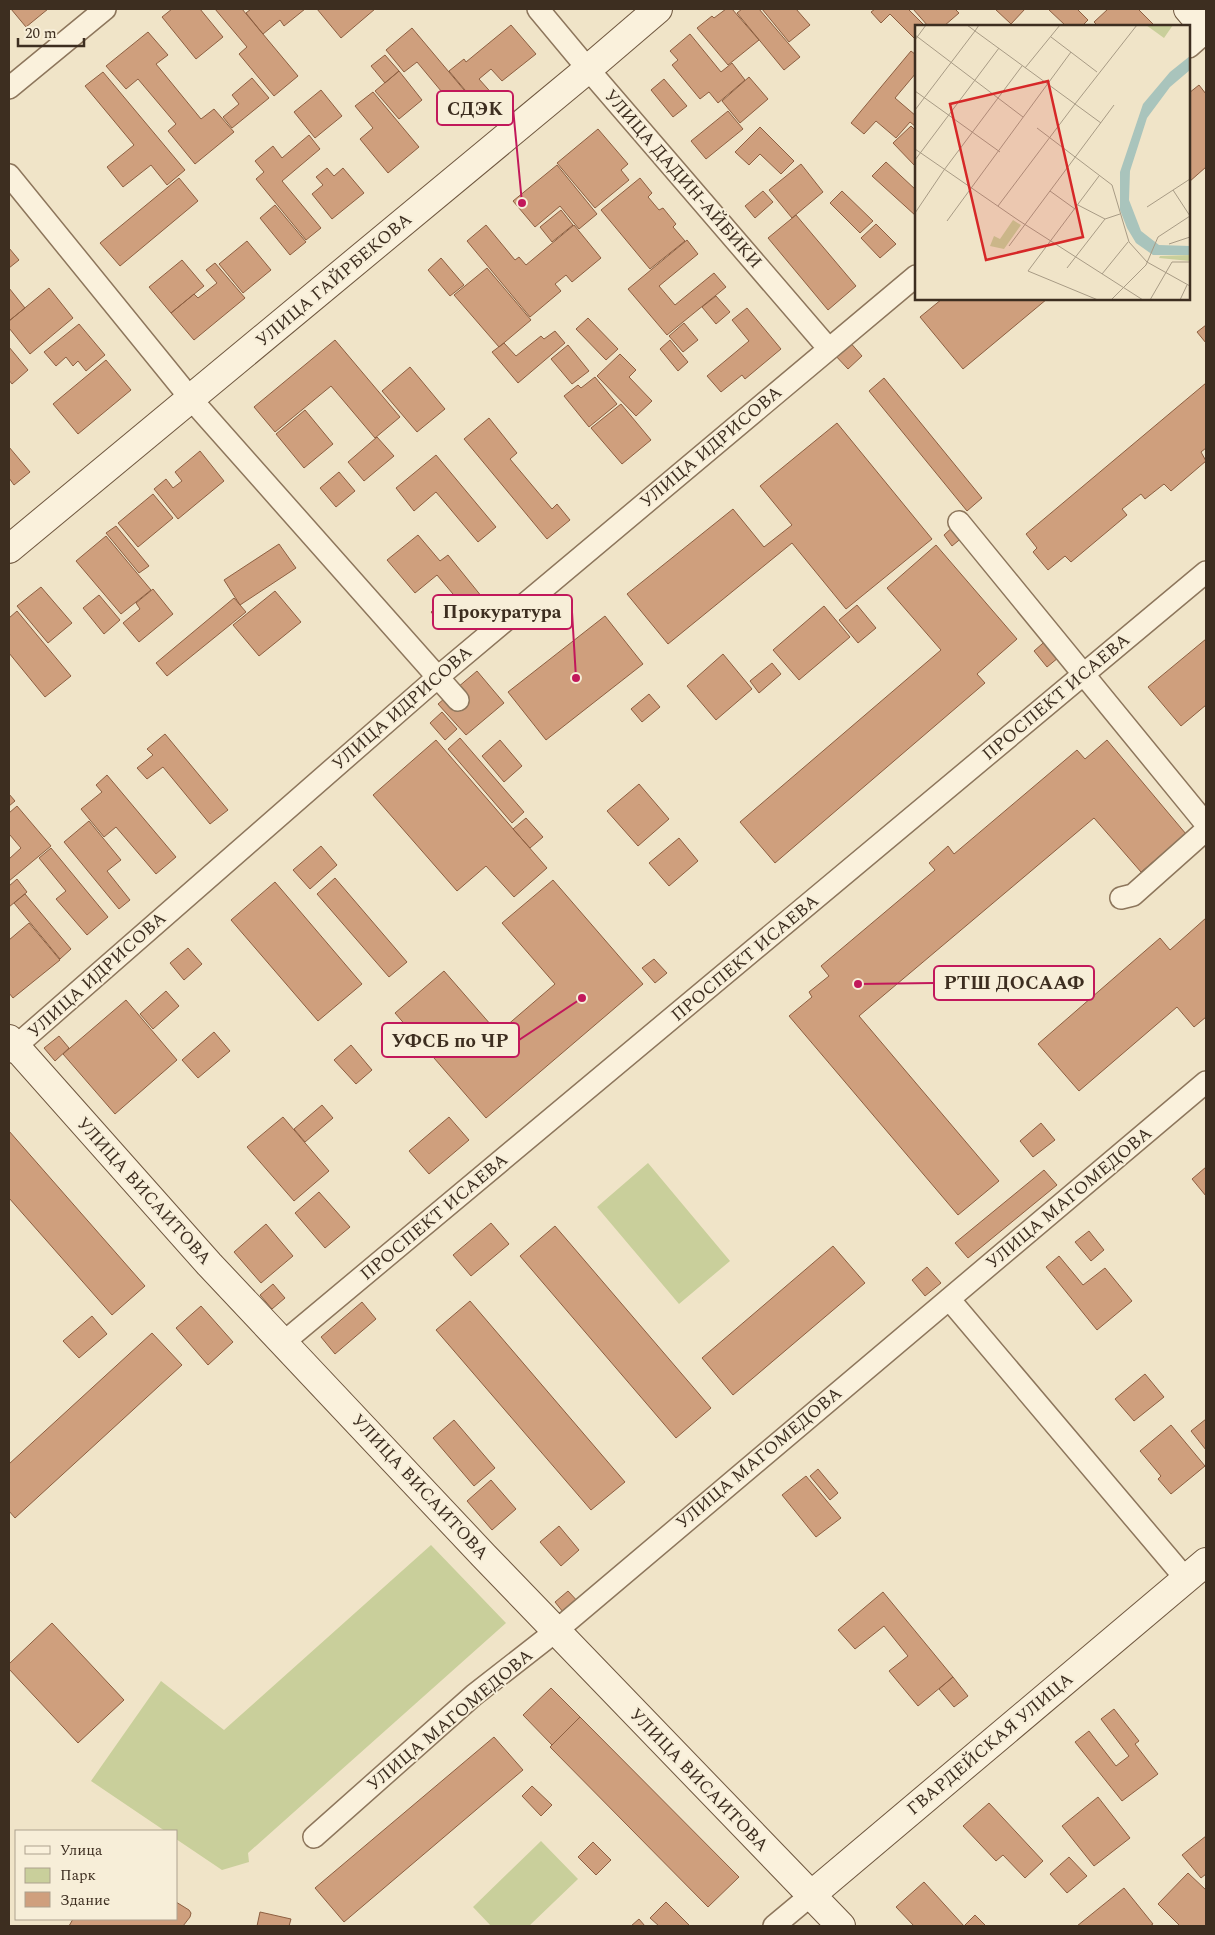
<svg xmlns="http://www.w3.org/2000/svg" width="1215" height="1935" viewBox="0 0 1215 1935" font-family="Spectral,serif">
<rect width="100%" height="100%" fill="#f0e4c8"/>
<path fill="#c9cf9b" d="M648,1163l82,98 -51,43 -82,-97z
M431,1545l75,78 -258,230 1,9 -27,8 -46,-31v-8h-11l-74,-50 70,-100 63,49z
M541,1841l37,38 -49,47h-38l-18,-19z"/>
<path fill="#cf9f7d" stroke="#8d5f41" d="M11,9h37l-22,18z
M172,9h28l23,28 -27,22 -34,-42z
M215,9h27l56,67 -24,20 -35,-42 8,-7z
M251,9h54l-21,17 -4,-6 -17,14 -17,-21z
M317,9h58l-34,29z
M726,9h6l27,31 -31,25 -31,-37 15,-12 2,2z
M742,9h17l41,48 -16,13 -47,-57z
M762,9h34l14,16 -21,17z
M875,9h33l17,17h-9v14l-26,-26 -9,9 -10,-11z
M913,9h42l4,4 -15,13h-16z
M995,9h30l-14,15z
M1048,9h29l11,11 -6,6h-16z
M1108,9h30l16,16 -56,1 -4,-4z
M511,25l25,29 -34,27 -11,-12 -12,10 16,18 -14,12 -32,-38 15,-12 2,3z
M412,28l63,75 -14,12 -44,-53 -13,10 -18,-22z
M148,32l20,23 -12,9 45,55 13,-10 20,23 -39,32 -27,-33 8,-7 -38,-45 -12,10 -20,-23z
M690,34l31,38 11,-9 13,17 -27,23 -9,-11 -9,7 -28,-34 6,-5 -8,-9z
M911,51l5,4v18l-21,25 21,18v11l-6,-5 -14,16 -20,-17 -12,13 -13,-11z
M385,55l14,16 -14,12 -14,-17z
M399,71l23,29 -23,19 -24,-28z
M103,72l82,98 -18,15 -16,-20 -28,22 -16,-20 27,-22 -49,-59z
M749,77l19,22 -28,24 -18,-22z
M252,78l17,20 -37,30 -9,-11 16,-13 -7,-9z
M664,79l23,27 -14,11 -22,-27z
M1199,85l7,9v73l-17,15v-89z
M321,90l21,26 -27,22 -21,-26z
M373,92l46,55 -31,26 -28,-34 13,-11 -18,-22z
M728,111l15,18 -37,30 -15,-18z
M911,126l5,5v36l-23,-24z
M760,127l34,34 -13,13 -21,-20 -11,11 -14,-13z
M598,129l30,35 -7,6 8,10 -34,28 -38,-45z
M309,135l11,14 -38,32 39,47 -15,12 -50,-61 8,-7 -9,-11 18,-15 9,12z
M886,162l30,28v26l-44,-40z
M801,164l22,28 -31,26 -23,-28z
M557,165l40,49 -18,15 -19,-23 -25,21 -22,-26z
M327,168l7,8 9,-8 21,25 -32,26 -20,-25 11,-9 -7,-8z
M179,178l19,23 -78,65 -20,-23z
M640,178l12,15 -4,4 11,13 4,-2 13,16 -3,3 12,14 -35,28 -49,-59z
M763,191l10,11 -18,16 -10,-12z
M842,191l31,30 -13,12 -30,-30z
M275,205l31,37 -16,13 -30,-37z
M561,210l12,15 -21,17 -12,-15z
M796,215l60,71 -28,24 -60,-72z
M876,224l20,20 -16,14 -19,-20z
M486,225l29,35 4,-3 7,8 48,-40 27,33 -29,24 -6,-7 -11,9 6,7 -31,26 -63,-76z
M687,240l11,14 -39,32 16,19 39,-32 12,14 -59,48 -39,-46z
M247,241l24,29 -28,23 -24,-29z
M9,248l10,12 -10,8z
M441,258l23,27 -14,11 -22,-26z
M182,260l22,26 -33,27 -22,-26z
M215,263l30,35 -51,42 -23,-27 23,-19 4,4 19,-15 -11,-13z
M487,268l44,52 -32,27 -45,-52z
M9,288l16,20 -16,13z
M49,288l24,30 -43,36 -21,-26v-7z
M716,296l14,16 -14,12 -14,-17z
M942,299h105l-84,70 -43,-52z
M747,308l34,41 -36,30 -3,-4 -21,17 -14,-16 42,-35 -17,-21z
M588,318l30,31 -12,11 -30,-31z
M684,323l14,17 -15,12 -14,-16z
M79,324l26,31 -19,16 -8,-10 -5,5 -7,-9 -10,9 -12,-14z
M1206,325v18l-9,-11z
M555,331l10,12 -47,40 -26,-31 12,-9 12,13 25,-20 3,3z
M335,340l65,77 -25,21 -44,-52 -56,46 -21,-25z
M670,340l18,22 -10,9 -18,-22z
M848,340l14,16 -14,13 -15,-16z
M568,345l21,26 -17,13 -21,-25z
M9,347l19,23 -16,14 -3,-4z
M620,354l16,16 -7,7 23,24 -16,15 -39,-40z
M106,360l25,30 -53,44 -25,-30z
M410,367l35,42 -28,23 -35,-41z
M595,377l22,27 -28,23 -25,-31 14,-11 3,3z
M884,378l98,120 -15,13 -98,-120z
M1206,383v65l-5,4 5,9 -35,30 -7,-7 -19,15 -4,-5 -19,15 5,6 -56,47 -6,-6 -17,14 -15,-18 4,-4 -11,-14z
M621,404l30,36 -29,24 -31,-36z
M305,410l28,34 -29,24 -28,-34z
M489,418l28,35 -7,6 42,50 5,-5 13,16 -23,19 -83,-100z
M837,423l95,116 -86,70 -54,-66 -124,101 -41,-50 106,-85 31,38 28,-22 -32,-39z
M377,437l17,19 -30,25 -16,-19z
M9,447l21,25 -16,13 -5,-7z
M200,451l24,30 -46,38 -24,-30 12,-10 7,9 9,-7 -7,-9z
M436,455l60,72 -18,15 -42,-50 -22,19 -18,-23z
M339,472l16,19 -19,16 -16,-19z
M153,494l20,24 -35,29 -20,-24z
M955,525l9,11 -12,10 -8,-11z
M116,526l33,40 -10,7 -33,-40z
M418,535l22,26 8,-6 34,42 -38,31 -13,-16 22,-18 -16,-19 -22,18 -28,-33z
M106,536l45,54 -30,24 -45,-53z
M279,544l17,24 -56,37 -16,-25z
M936,545l81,94 -40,35 8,9 -210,180 -35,-41 201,-172 -54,-62z
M41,587l31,36 -24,20 -31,-37z
M153,589l20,25 -34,28 -16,-19 17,-14 -4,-6z
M275,591l26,31 -42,34 -26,-31z
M99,595l21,25 -16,14 -21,-26z
M234,598l12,14 -79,64 -11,-13z
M857,605l19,23 -18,15 -19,-23z
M824,606l26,31 -51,43 -26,-30z
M17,611l54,65 -26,21 -36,-44v-35z
M605,616l38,48 -97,76 -38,-48z
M1050,637l14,16 -17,14 -13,-16z
M1206,639v66l-25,21 -33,-39z
M723,654l29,35 -36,31 -29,-34z
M772,663l9,11 -22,19 -9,-12z
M477,671l27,32 -38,32 -28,-31z
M649,694l11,13 -18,15 -11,-13z
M442,712l15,17 -12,11 -15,-17z
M165,734l63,76 -18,14 -47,-57 -16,12 -10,-11 16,-13 -6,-6z
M460,738l64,74 -12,11 -64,-74z
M436,740l111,128 -33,29 -28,-31 -29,25 -84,-96z
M500,740l22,26 -18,16 -22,-26z
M1107,740l79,94 -45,38 -47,-54 -235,198 140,165 -41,34 -169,-199 23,-19 -3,-5 20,-16 -8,-10 114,-96 -6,-7 19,-17 6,8 123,-104 8,9z
M107,775l69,82 -20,17 -40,-47 -12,10 -23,-28 21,-17 -6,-7z
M639,784l30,35 -31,27 -31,-35z
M9,794l6,7 -6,5z
M17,806l34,40 -42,35v-22l12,-11 -11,-13 -1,1v-23z
M526,818l17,19 -13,11 -17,-19z
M89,821l32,39 -14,11 23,29 -11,9 -55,-67z
M679,838l19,23 -29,25 -20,-23z
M321,846l16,19 -27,24 -17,-19z
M51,848l57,69 -21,18 -31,-36 10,-8 -27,-33z
M335,878l72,84 -18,15 -72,-83z
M17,879l10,13 -18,15v-21z
M553,880l90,104 -157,134 -91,-105 49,-42 54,62 57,-49 -53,-61z
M275,882l87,102 -44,37 -87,-101z
M25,894l46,55 -11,10 -46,-56z
M1206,918v99l-12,10 -17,-20 -98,84 -41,-47 122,-106 10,12z
M29,923l31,37 -47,38 -4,-5v-53z
M188,948l14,16 -18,16 -14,-17z
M654,959l13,14 -12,10 -13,-15z
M166,991l13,15 -26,23 -13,-15z
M126,1000l51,60 -62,54 -52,-60z
M214,1032l16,19 -32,27 -16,-18z
M59,1036l10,12 -14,13 -11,-13z
M351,1045l21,25 -16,14 -22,-24z
M322,1105l11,13 -28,24 -11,-13z
M283,1117l46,54 -35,30 -47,-54z
M449,1117l20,23 -40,34 -20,-23z
M1041,1123l14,17 -22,17 -13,-16z
M9,1131l136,155 -33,29 -103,-117z
M1206,1167v29l-14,-17z
M1044,1170l13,15 -89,73 -13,-15z
M319,1192l31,35 -25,21 -30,-35z
M491,1223l18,21 -38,32 -18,-21z
M266,1224l27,32 -32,27 -27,-31z
M555,1226l156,182 -35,30 -156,-182z
M1089,1231l15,19 -13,11 -16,-19z
M833,1246l32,37 -132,112 -31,-37z
M1059,1256l24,29 22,-17 27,33 -35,29 -51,-63z
M927,1267l14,16 -16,13 -13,-16z
M273,1284l12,14 -13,11 -12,-14z
M470,1301l155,181 -34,28 -155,-180z
M362,1302l14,17 -41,35 -14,-17z
M201,1306l32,36 -25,23 -32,-37z
M92,1316l15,18 -28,24 -16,-17z
M152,1333l30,32 -167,153 -6,-7v-47z
M1145,1374l19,23 -30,24 -19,-22z
M1206,1419v31l-15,-19z
M454,1420l41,48 -21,18 -41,-48z
M1171,1425l34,41 -34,28 -13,-15 3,-3 -21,-25z
M818,1469l20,24 -8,7 -20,-24z
M806,1476l35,42 -25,19 -34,-42z
M491,1480l25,29 -24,21 -25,-29z
M559,1526l20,24 -18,16 -21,-24z
M568,1591l13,14 -14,12 -12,-15z
M883,1592l70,85 -35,29 -29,-35 19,-15 -24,-30 -29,23 -17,-19z
M52,1623l72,77 -46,43 -69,-74v-5z
M953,1677l15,19 -14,11 -15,-18z
M551,1688l29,29 -28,28 -29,-30z
M1114,1709l25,32 -4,3 23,30 -36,27 -47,-59 14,-11 27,35 13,-10 -28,-37z
M580,1717l159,160 -31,30 -158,-160z
M494,1737l29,33 -179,152 -29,-34z
M532,1786l20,19 -11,11 -19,-20z
M1098,1797l32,41 -36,28 -32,-40z
M989,1803l54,58 -18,17 -22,-23 -7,6 -33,-35z
M1206,1836v38l-5,4 -19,-23z
M593,1842l18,18 -15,15 -18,-18z
M1069,1857l18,19 -20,17 -17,-19z
M1188,1873l18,17v36h-26l-22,-22z
M924,1882l40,44h-50l-18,-19z
M1124,1888l29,36 -3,2h-73z
M176,1902l13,8 2,3 -1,4 -7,9h-114l4,-7h103z
M666,1902l24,24h-31l-9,-8z
M260,1912l31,7 -2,7h-32z
M975,1915l11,11h-20l-1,-1z
M639,1919l6,7h-14z"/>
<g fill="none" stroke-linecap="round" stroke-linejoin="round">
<g stroke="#8d765c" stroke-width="24">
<path id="street" d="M538,9l50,60 241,280
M1189,47l17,-15
M9,88l96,-79
M9,175l182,224 267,301
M959,522l247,302
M1121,898l12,-3 73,-65
M9,1052l429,-375 478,-401
M949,1299l237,280
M284,1342l922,-770
M314,1837l160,-142 82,-64 650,-549
M774,1926l36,-30"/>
</g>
<g stroke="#6f573f" stroke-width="30">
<path id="secondary" d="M1188,9l18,21
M9,549l579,-480 70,-60
M9,1039l200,225 275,292 357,370
M810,1896l396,-334"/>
</g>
<use href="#street" stroke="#faf1dc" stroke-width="21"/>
<use href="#secondary" stroke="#faf1dc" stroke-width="28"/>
</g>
<g text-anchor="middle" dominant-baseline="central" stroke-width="4" stroke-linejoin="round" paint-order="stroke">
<g font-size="18" fill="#3d2e20" stroke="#f7eed8">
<text transform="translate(683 179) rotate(49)">УЛИЦА ДАДИН-АЙБИКИ</text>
<text transform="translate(334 280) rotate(-40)">УЛИЦА ГАЙРБЕКОВА</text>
<text transform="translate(711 447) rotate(-40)">УЛИЦА ИДРИСОВА</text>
<text transform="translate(1056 697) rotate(-40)">ПРОСПЕКТ ИСАЕВА</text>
<text transform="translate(402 708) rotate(-41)">УЛИЦА ИДРИСОВА</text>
<text transform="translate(745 958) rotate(-40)">ПРОСПЕКТ ИСАЕВА</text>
<text transform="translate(97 975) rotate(-42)">УЛИЦА ИДРИСОВА</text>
<text transform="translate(144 1191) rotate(48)">УЛИЦА ВИСАИТОВА</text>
<text transform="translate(1069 1198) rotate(-40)">УЛИЦА МАГОМЕДОВА</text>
<text transform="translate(434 1217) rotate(-40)">ПРОСПЕКТ ИСАЕВА</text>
<text transform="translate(759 1458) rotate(-40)">УЛИЦА МАГОМЕДОВА</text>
<text transform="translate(420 1487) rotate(47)">УЛИЦА ВИСАИТОВА</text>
<text transform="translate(450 1720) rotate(-40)">УЛИЦА МАГОМЕДОВА</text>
<text transform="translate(990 1744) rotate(-40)">ГВАРДЕЙСКАЯ УЛИЦА</text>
<text transform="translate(699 1780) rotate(46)">УЛИЦА ВИСАИТОВА</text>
</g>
</g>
<g transform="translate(915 25)">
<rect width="275" height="275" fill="#f0e4c8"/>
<path d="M231,0h27l-9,13zM98,195l8,5 -17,24 -14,-3 4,-10 6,3zM275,230v6l-31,-3 1,-2z" fill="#c9cf9b"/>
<path d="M275,31v14l-20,17 -23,31 -17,53 -1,29 12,31 18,14 31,1v9h-37l-17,-12 -9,-15 -7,-18v-38l23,-68 27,-32z" fill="#a9c4bc"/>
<path fill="none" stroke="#a89b85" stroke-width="1" d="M64,0l-4,6 100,73M0,10l108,82M136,12l46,35M0,15l11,-15M110,43l35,-43M0,66l85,61M160,79l62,-79M0,85l60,-79 -8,-6M122,103l75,57 17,57 18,20 43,24M0,124l103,71 125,80M0,135l84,-112M29,145l78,-104M258,165l17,26M135,166l25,18M163,180l27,14M83,181l77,-102 26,19M232,182l43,-28M0,188l29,-43M32,196l124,-169M254,219l21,-7M94,221l105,-141M152,243l38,-49 15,-5M187,249l26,-32M183,275l-70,-29 71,-95M196,275l35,-35 12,-28 32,-21M235,275l22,-38h18M265,275l7,-15"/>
<path fill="#d62828" fill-opacity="0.15" stroke="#d62828" stroke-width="2.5" d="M133,56l35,156 -97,23 -36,-156z"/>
<rect width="275" height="275" fill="none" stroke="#3d2e20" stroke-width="2.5"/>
</g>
<path fill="none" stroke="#c2185b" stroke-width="2" d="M522 203L513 108M576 678L572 612M858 984L934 983M582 998L519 1040"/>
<g fill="#c2185b" stroke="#f7eed8" stroke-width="2">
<circle cx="522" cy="203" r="5"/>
<circle cx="576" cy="678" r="5"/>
<circle cx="858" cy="984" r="5"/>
<circle cx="582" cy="998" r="5"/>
</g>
<g fill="#f7eed8" stroke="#c2185b" stroke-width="2">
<rect x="437" y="91" width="76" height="34" rx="5"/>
<rect x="433" y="595" width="139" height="34" rx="5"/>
<rect x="934" y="966" width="160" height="34" rx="5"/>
<rect x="382" y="1023" width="137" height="34" rx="5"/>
</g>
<g font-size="19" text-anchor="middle" font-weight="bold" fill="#3d2e20">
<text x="475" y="115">СДЭК</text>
<text x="502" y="618">Прокуратура</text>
<text x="1014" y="989">РТШ ДОСААФ</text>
<text x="450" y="1047">УФСБ по ЧР</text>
</g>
<rect width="1215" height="1935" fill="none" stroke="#3d2e20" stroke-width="20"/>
<rect x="15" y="1830" width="162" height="90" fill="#f7eed8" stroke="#ada18e"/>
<rect x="25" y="1846" width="25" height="8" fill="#faf1dc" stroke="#ada18e"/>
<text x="60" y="1855" font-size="15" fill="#3d2e20">Улица</text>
<rect x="25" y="1868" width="25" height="15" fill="#c9cf9b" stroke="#ada18e"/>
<text x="60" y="1880" font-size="15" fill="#3d2e20">Парк</text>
<rect x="25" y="1892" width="25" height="15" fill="#cf9f7d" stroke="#ada18e"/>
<text x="60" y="1905" font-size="15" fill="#3d2e20">Здание</text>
<path d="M18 38v8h66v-8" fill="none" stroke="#3d2e20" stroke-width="2.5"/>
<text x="25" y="38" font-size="15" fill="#3d2e20" stroke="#f7eed8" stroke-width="4" paint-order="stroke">20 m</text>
</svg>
